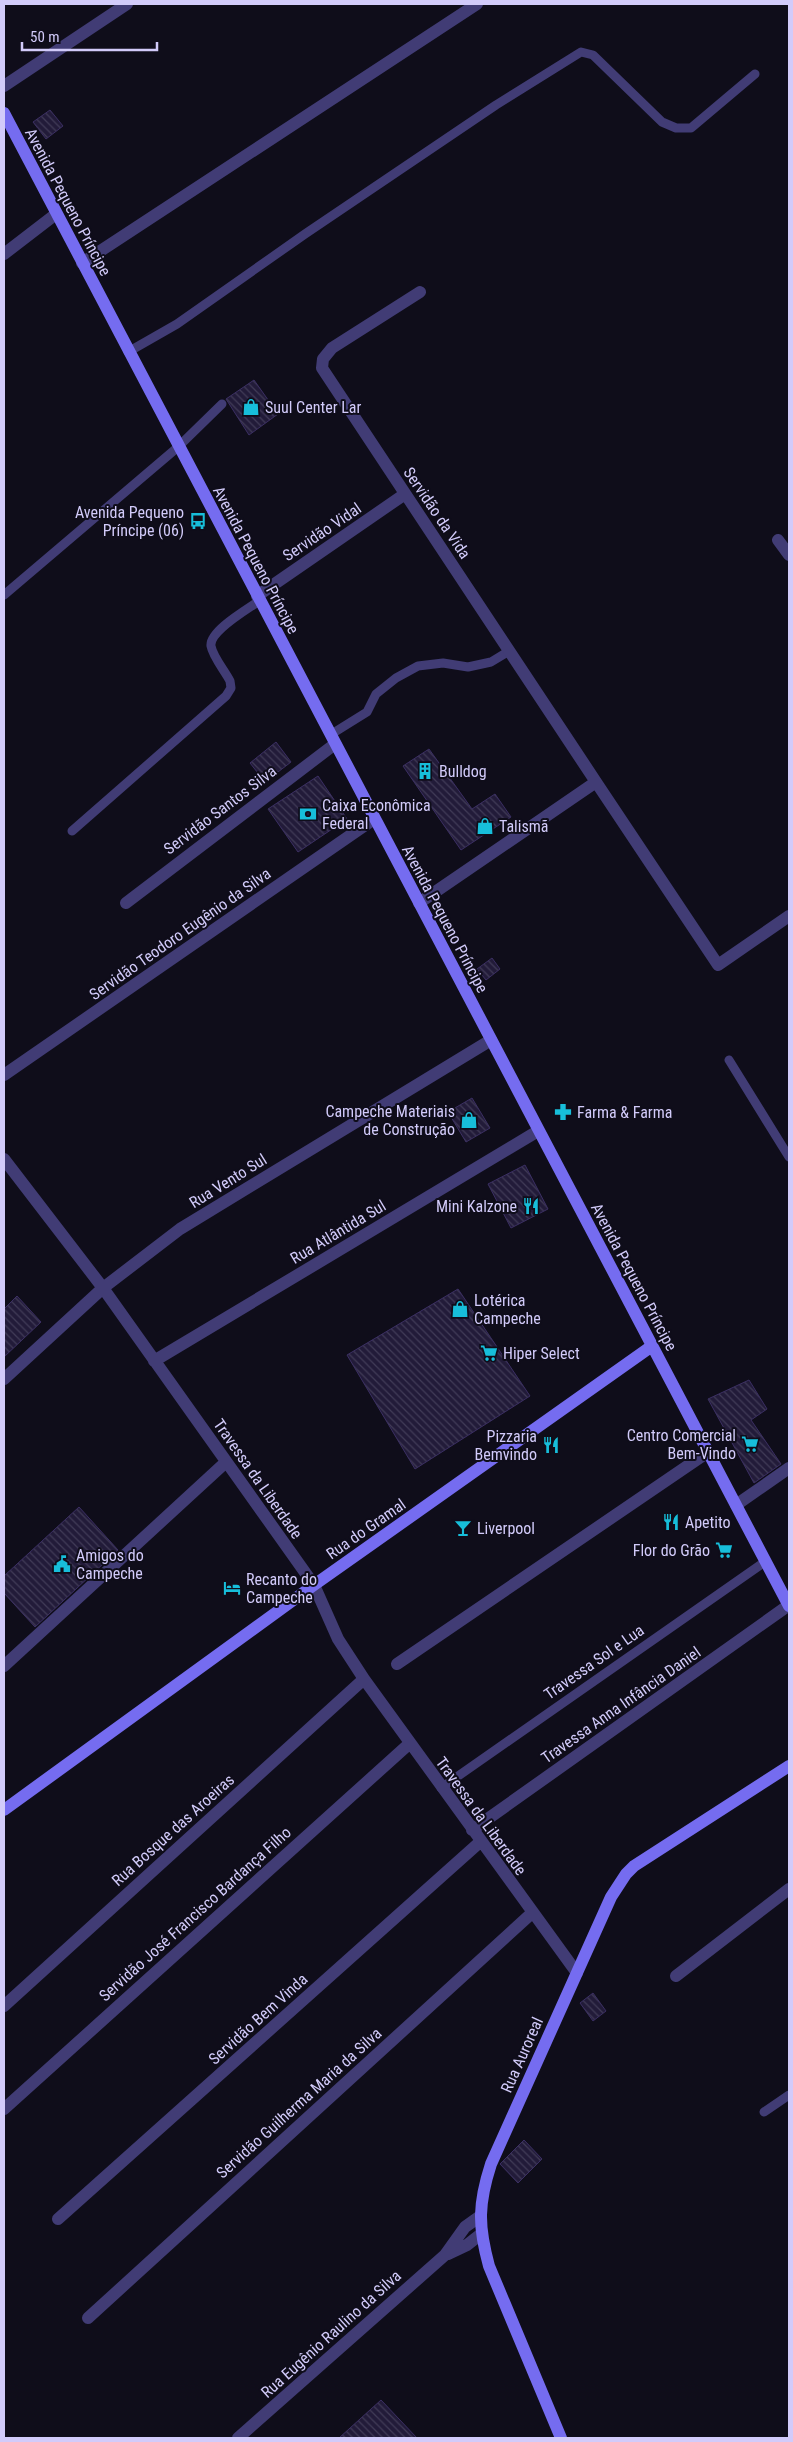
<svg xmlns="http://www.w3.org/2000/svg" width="793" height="2442" viewBox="0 0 793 2442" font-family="'Roboto Condensed',sans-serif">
<defs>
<pattern id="building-back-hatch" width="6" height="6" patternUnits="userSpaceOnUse" patternTransform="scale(1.25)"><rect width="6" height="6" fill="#221b39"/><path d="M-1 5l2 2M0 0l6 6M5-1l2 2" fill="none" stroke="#413b57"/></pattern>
</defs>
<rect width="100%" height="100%" fill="#0f0d1a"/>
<path fill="url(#building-back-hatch)" stroke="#3b2f63" d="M50,110l13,16 -17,13 -13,-17z
M254,380l24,34 -29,21 -23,-36z
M276,742l15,20 -26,20 -15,-19z
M429,749l43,60 23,-15 16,23 -50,33 -58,-84z
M318,776l29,43 -49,33 -30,-43z
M492,958l8,11 -14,11 -9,-11z
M472,1098l18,30 -24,14 -18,-30z
M525,1165l23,44 -37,19 -23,-44z
M458,1289l72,107 -115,73 -68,-114z
M17,1296l24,26 -37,35v-48z
M749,1380l18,29 -16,11 30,44 -27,19 -46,-84z
M79,1507l39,43 -83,77 -31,-34v-17z
M593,1993l13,18 -13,10 -13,-18z
M524,2140l18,19 -24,24 -18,-19z
M381,2400l36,38h-78z"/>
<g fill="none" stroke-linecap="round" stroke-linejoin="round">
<path stroke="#413c75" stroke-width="9" d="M128,352l49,-28 128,-90 191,-129 85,-53 12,3 69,67 14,6h15l64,-54
M4,595l174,-148 44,-43
M330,735l37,-23 9,-18 20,-16 22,-12 25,-3 25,4 23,-5 18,-11
M72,831l154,-135 5,-8 -1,-7c-5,-10 -17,-24 -19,-35 -2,-15 37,-37 48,-45
M729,1060l60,97
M441,1788l325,-227
M764,2112l25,-17"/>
<path stroke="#413c75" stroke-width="12" d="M4,86l123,-82
M4,254l52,-40
M82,263l395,-259
M420,292l-88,56 -9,11 -1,9 274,414
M778,540l11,15
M257,596l148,-102
M126,903l209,-159
M419,903l177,-121 122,183 71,-49
M4,1075l370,-256
M4,1159l99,129 211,297 24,54 26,40 213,294
M154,1361l384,-230
M4,1379l99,-91 77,-59 311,-189
M736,1505l53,-37
M397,1664l311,-212
M4,1666l222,-204
M472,1830l317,-225
M676,1976l113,-87
M4,2006l360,-327
M4,2109l405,-365
M58,2219l422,-377
M448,2254l19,-9 14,-11
M88,2318l444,-405
M238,2438l207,-183 20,-28 14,-10"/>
<path stroke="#756cf0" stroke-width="12" d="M4,113l785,1493
M4,1810l310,-225 338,-239
M561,2438l-72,-172c-11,-40 -11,-62 2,-102l120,-267 15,-23 8,-8 155,-100"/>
</g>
<defs>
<g id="shop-bare" transform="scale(1.35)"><path d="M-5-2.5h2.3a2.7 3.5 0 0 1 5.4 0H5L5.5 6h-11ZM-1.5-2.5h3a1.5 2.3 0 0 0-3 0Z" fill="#17beda" stroke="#0f0d1a" stroke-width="2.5" paint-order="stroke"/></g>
<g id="bus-bare" transform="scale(1.35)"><path d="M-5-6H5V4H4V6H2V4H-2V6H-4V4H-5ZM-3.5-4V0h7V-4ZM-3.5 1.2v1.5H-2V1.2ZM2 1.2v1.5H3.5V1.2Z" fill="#17beda" stroke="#0f0d1a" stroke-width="2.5" paint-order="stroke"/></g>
<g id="building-bare" transform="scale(1.35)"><path d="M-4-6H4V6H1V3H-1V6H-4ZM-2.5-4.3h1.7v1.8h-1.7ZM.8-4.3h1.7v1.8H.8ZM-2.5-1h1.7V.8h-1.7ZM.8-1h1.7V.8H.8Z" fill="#17beda" stroke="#0f0d1a" stroke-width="2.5" paint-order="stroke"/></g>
<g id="bank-bare" transform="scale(1.35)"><path d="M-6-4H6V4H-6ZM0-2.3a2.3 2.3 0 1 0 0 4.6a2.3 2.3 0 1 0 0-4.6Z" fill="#17beda" stroke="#0f0d1a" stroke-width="2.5" paint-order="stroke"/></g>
<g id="pharmacy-bare" transform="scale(1.35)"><path d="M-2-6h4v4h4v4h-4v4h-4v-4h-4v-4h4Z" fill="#17beda" stroke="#0f0d1a" stroke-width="2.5" paint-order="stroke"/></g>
<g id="restaurant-bare" transform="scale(1.35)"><path d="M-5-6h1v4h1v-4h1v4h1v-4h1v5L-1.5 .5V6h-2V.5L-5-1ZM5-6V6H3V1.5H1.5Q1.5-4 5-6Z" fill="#17beda" stroke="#0f0d1a" stroke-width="2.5" paint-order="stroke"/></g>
<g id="supermarket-bare" transform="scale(1.35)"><path d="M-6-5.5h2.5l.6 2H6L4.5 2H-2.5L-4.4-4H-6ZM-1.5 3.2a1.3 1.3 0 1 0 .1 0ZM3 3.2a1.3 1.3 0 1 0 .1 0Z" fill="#17beda" stroke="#0f0d1a" stroke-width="2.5" paint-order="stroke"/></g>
<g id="bar-bare" transform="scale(1.35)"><path d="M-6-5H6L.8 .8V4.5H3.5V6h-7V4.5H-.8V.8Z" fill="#17beda" stroke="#0f0d1a" stroke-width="2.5" paint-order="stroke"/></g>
<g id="civic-bare" transform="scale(1.35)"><path d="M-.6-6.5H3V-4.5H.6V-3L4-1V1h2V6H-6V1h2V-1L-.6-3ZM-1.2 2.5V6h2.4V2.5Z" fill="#17beda" stroke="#0f0d1a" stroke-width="2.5" paint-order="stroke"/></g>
<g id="hotel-bare" transform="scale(1.35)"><path d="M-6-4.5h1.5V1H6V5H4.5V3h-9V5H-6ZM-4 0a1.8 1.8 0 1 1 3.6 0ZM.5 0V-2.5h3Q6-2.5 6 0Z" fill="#17beda" stroke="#0f0d1a" stroke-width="2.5" paint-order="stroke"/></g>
</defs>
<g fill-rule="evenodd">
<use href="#shop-bare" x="251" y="407"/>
<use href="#bus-bare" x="198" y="521"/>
<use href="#building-bare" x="425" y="771"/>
<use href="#bank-bare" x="308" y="814"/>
<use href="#shop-bare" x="485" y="826"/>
<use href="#pharmacy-bare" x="563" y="1112"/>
<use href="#shop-bare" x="469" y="1120"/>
<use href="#restaurant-bare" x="531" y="1206"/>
<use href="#shop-bare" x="460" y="1309"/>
<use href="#supermarket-bare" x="489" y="1353"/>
<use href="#supermarket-bare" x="750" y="1444"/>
<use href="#restaurant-bare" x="551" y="1445"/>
<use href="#restaurant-bare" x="671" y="1522"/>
<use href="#bar-bare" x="463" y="1528"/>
<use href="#supermarket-bare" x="724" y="1550"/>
<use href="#civic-bare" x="62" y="1564"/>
<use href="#hotel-bare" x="232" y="1588"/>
</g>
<g text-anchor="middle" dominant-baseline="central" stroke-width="4" stroke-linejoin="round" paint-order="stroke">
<g font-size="16" fill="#d2cbfa" stroke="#0f0d1a">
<text transform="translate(68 202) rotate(62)">Avenida Pequeno Príncipe</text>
<text transform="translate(437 513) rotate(56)">Servidão da Vida</text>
<text transform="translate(322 532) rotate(-34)">Servidão Vidal</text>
<text transform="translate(256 560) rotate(62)">Avenida Pequeno Príncipe</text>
<text transform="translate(220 810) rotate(-37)">Servidão Santos Silva</text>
<text transform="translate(445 919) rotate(62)">Avenida Pequeno Príncipe</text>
<text transform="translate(180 934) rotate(-35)">Servidão Teodoro Eugênio da Silva</text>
<text transform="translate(228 1181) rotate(-32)">Rua Vento Sul</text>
<text transform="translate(338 1232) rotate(-31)">Rua Atlântida Sul</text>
<text transform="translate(634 1277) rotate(62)">Avenida Pequeno Príncipe</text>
<text transform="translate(258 1479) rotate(55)">Travessa da Liberdade</text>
<text transform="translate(366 1529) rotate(-35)">Rua do Gramal</text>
<text transform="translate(594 1662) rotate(-35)">Travessa Sol e Lua</text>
<text transform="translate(621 1705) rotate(-35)">Travessa Anna Infância Daniel</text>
<text transform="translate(481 1816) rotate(54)">Travessa da Liberdade</text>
<text transform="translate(173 1830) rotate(-42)">Rua Bosque das Aroeiras</text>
<text transform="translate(195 1914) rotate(-42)">Servidão José Francisco Bardança Filho</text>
<text transform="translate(258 2019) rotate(-42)">Servidão Bem Vinda</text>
<text transform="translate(522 2055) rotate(-66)">Rua Auroreal</text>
<text transform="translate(299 2103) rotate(-42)">Servidão Guilherma Maria da Silva</text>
<text transform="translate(331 2334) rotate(-42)">Rua Eugênio Raulino da Silva</text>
</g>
<g font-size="16" fill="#d2cbfa" stroke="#0f0d1a" text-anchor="start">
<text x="265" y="407">Suul Center Lar</text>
<text x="184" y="512" text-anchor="end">Avenida Pequeno<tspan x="184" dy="18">Príncipe (06)</tspan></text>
<text x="439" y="771">Bulldog</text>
<text x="322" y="805">Caixa Econômica<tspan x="322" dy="18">Federal</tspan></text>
<text x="499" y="826">Talismã</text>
<text x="455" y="1111" text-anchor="end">Campeche Materiais<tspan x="455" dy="18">de Construção</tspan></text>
<text x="577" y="1112">Farma &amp; Farma</text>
<text x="517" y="1206" text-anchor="end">Mini Kalzone</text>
<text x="474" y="1300">Lotérica<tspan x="474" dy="18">Campeche</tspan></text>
<text x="503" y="1353">Hiper Select</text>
<text x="736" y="1435" text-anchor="end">Centro Comercial<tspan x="736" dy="18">Bem-Vindo</tspan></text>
<text x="537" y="1436" text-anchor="end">Pizzaria<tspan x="537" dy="18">Bemvindo</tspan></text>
<text x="685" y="1522">Apetito</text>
<text x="477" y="1528">Liverpool</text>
<text x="710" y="1550" text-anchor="end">Flor do Grão</text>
<text x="76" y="1555">Amigos do<tspan x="76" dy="18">Campeche</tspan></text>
<text x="246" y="1579">Recanto do<tspan x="246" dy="18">Campeche</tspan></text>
</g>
</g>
<rect width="793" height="2442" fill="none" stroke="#d2cbfa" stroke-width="10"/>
<path d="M22 42v8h135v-8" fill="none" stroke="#d2cbfa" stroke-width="2.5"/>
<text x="30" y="42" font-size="15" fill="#d2cbfa" stroke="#0f0d1a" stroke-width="4" paint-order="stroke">50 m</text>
</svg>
